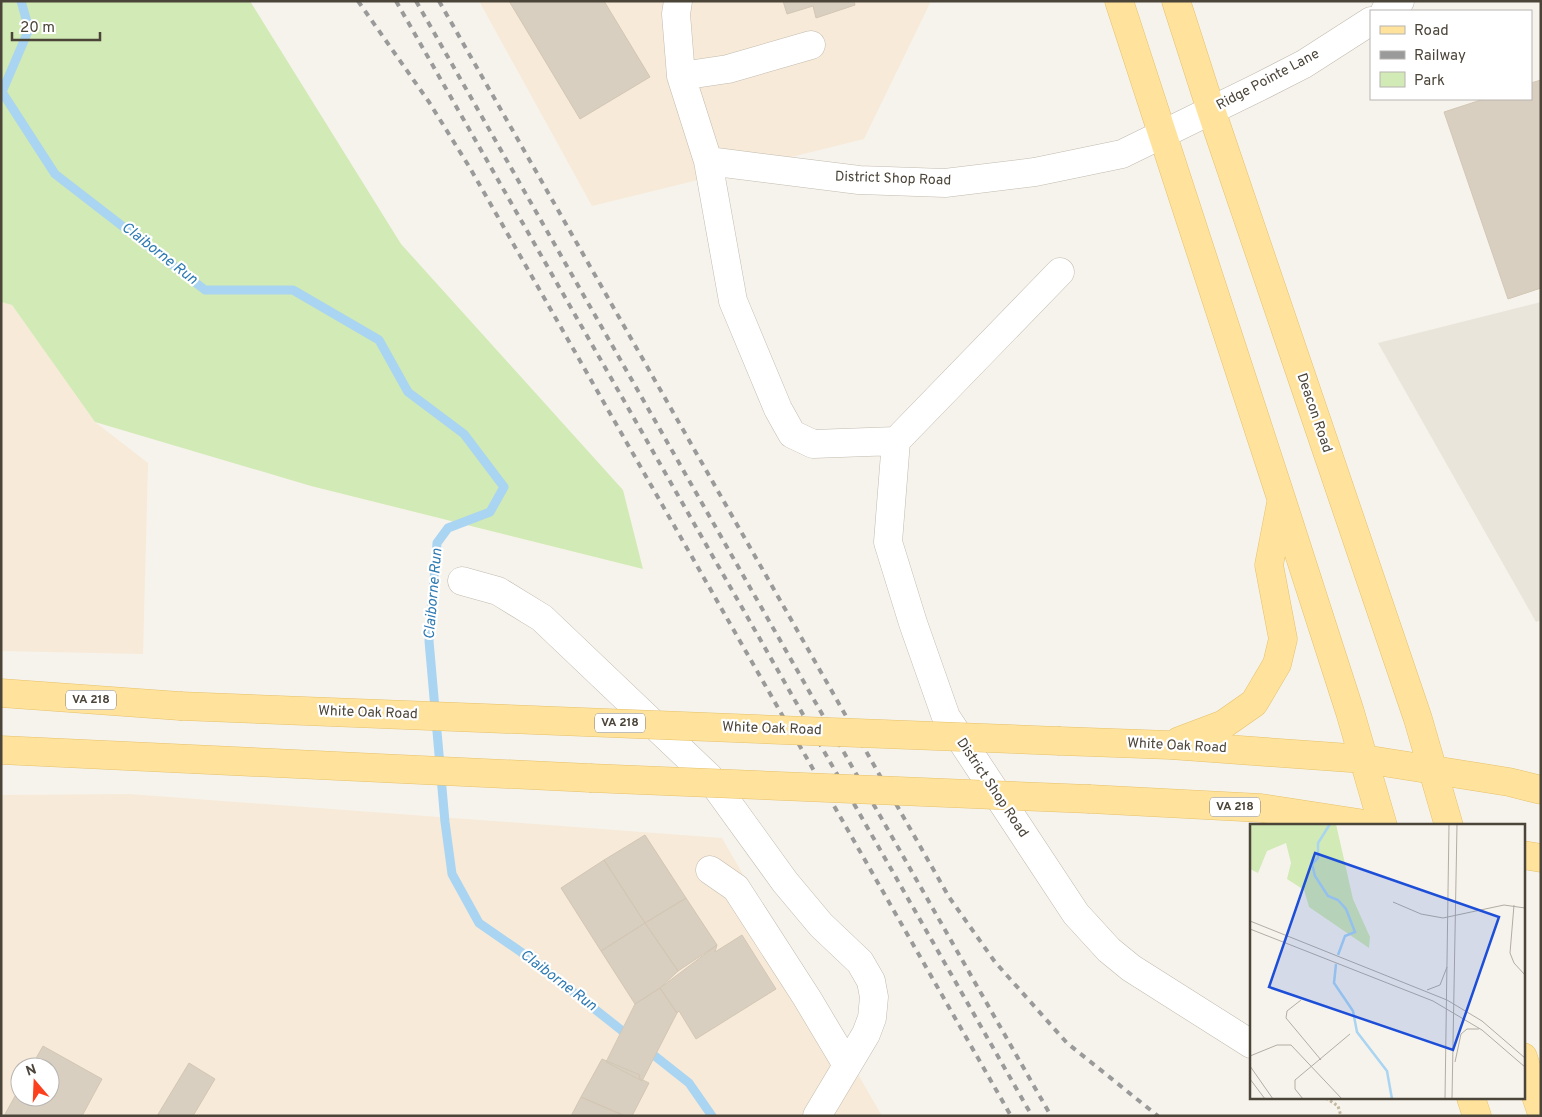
<svg xmlns="http://www.w3.org/2000/svg" width="1542" height="1117" viewBox="0 0 1542 1117" font-family="Overpass,sans-serif">
<rect width="100%" height="100%" fill="#f6f3ec"/>
<path fill="#eae5da" d="M1541,302v318l-5,2 -158,-279z"/>
<path fill="#f7ead8" fill-rule="evenodd" d="M479,1h452l-67,138 -272,67z
M1,302l11,3 83,117 53,41 -5,191 -142,-3z
M129,794l593,44 160,278h-881v-321zM20,1067h30v30h-30z"/>
<path fill="#d2eab5" d="M1,1h249l151,243 222,246 20,79 -332,-83 -216,-64 -83,-117 -11,-3z"/>
<g fill="none" stroke-linecap="round" stroke-linejoin="round">
<path stroke="#a9d4f2" stroke-width="9" d="M21,1l8,28 -27,63 53,82 150,116h88l86,50 29,52 56,42 40,53 -14,25 -42,16 -11,15 -8,98 16,181 7,52 27,49 55,38 96,76
M646,1049l43,34 23,33"/>
</g>
<path fill="#d8cfc1" stroke="#d3c7b4" d="M509,1h95l46,76 -70,42z
M783,1h71l1,4 -39,13 -3,-12 -26,8z
M1541,80v208l-33,11 -64,-187 40,-13h47v-16z
M645,835l41,63 -41,25 -41,-63z
M604,860l41,63 -44,28 -40,-63z
M686,898l31,47 -39,26 -33,-48z
M645,923l33,48 -18,17 -25,16 -34,-53z
M742,935l34,54 -80,50 -17,-28 -2,2 -17,-25 57,-43 -2,7z
M660,988l17,25 -35,68 -36,-19 29,-58z
M43,1046l59,33 -20,37h-78l16,-29v10h30v-30h-19z
M602,1059l38,16 -1,3 10,5 -17,33h-7l-44,-19z
M189,1063l26,16 -22,37h-36z
M581,1097l44,19h-54z"/>
<g fill="none" stroke-linecap="round" stroke-linejoin="round">
<g stroke="#c2bbae" stroke-width="29">
<path id="minor" d="M678,1l-2,13 5,62 27,85 25,140 45,108 14,25 21,10 83,-3
M1385,11l15,-10
M681,76l47,-7 83,-24
M708,161l151,19 86,3 90,-11 87,-18 137,-67 45,-23 67,-43
M1060,272l-164,169 -8,101 25,81 33,94 130,197 33,36 22,18 120,76
M462,581l36,10 44,27 167,159 76,105 36,43 39,37 11,19 3,16 -2,21 -6,16 -49,82
M710,870l26,18 71,110 40,67"/>
</g>
<g stroke="#e6c16a" stroke-width="29">
<path id="major" d="M1119,1l163,500 68,211 33,114
M1176,1l35,109 207,609 31,107
M1,693l179,13
M1060,741l110,4 194,14 145,23 32,8
M1179,741l45,-17 30,-21 23,-39 6,-25 -14,-74 12,-62
M1,750l589,28
M1090,799l171,9 117,18
M1523,855l18,3
M1523,1057l18,54
M1471,1098l6,18"/>
</g>
<path stroke="#c4b79f" stroke-width="3" stroke-dasharray="2.5 2.5" stroke-linecap="butt" d="M1326,1098l12,8 3,10"/>
<use href="#minor" stroke="#fff" stroke-width="28"/>
<use href="#major" stroke="#ffe39c" stroke-width="28"/>
<path stroke="#9a9a9a" stroke-width="4" stroke-dasharray="6 6" stroke-linecap="butt" d="M358,1l71,101 41,66 541,948
M396,1l636,1115
M416,1l635,1115
M439,1l510,896 46,65 72,81 91,73"/>
<g stroke="#e6c16a" stroke-width="29" stroke-linecap="butt">
<path id="major-bridge" d="M180,706l880,35
M590,778l500,21"/>
</g>
<use href="#major-bridge" stroke="#ffe39c" stroke-width="28"/>
</g>
<g text-anchor="middle" dominant-baseline="central" stroke-width="4.5" stroke-linejoin="round" paint-order="stroke">
<g fill="#fff" stroke="#817c74" stroke-width="1">
<rect x="66" y="690.5" width="50" height="19" rx="4"/>
<rect x="595" y="713.5" width="50" height="19" rx="4"/>
<rect x="1210" y="797.5" width="50" height="19" rx="4"/>
</g>
<g font-size="12" font-weight="bold" fill="#4b4439">
<text x="91" y="700">VA 218</text>
<text x="620" y="723">VA 218</text>
<text x="1235" y="807">VA 218</text>
</g>
<g font-size="14" fill="#4b4439" stroke="#fff">
<text transform="translate(1268 80) rotate(-28)">Ridge Pointe Lane</text>
<text transform="translate(893 179) rotate(2)">District Shop Road</text>
<text transform="translate(1314 413) rotate(71)">Deacon Road</text>
<text transform="translate(368 713) rotate(2)">White Oak Road</text>
<text transform="translate(772 729) rotate(2)">White Oak Road</text>
<text transform="translate(1177 746) rotate(3)">White Oak Road</text>
<text transform="translate(992 788) rotate(56)">District Shop Road</text>
</g>
<g font-size="15" font-style="italic" fill="#2e7ab2" stroke="#fff">
<text transform="translate(159 254) rotate(38)">Claiborne Run</text>
<text transform="translate(434 594) rotate(-85)">Claiborne Run</text>
<text transform="translate(558 981) rotate(37)">Claiborne Run</text>
</g>
</g>
<g transform="translate(1250 824)">
<rect width="275" height="275" fill="#f6f3ec"/>
<path d="M0,0h86l17,75 17,38 -1,11 -60,-41 -5,-17 -17,-11 4,-16 -5,-20 -19,8 -9,22 -8,-4z" fill="#d2eab5"/>
<path fill="none" stroke="#a9d4f2" stroke-width="2.5" d="M80,0l-12,19v15l-6,6 3,12 13,20 10,4 8,9 9,23 -10,4 -7,19M86,140l-2,19 19,28 4,21 30,39 5,28"/>
<path fill="none" stroke="#b2ada4" stroke-width="1" d="M143,78l28,12 22,4 61,-13 21,3M264,81l-4,48 4,10 11,12M0,97l197,79 35,21 43,37M0,105l183,72 49,29 43,37M177,166l13,-5 7,-18M51,176l-14,11 -1,7 35,42M0,232l27,-11h14l51,54M205,238l6,-28 6,-5h12M0,242l23,33M0,255l15,20M53,275l-8,-10v-9l55,-46M195,275l4,-275M202,275l5,-275"/>
<path fill="#1d4ed8" fill-opacity="0.15" stroke="#1d4ed8" stroke-width="2.5" d="M65,29l184,64 -46,133 -184,-63z"/>
<rect width="275" height="275" fill="none" stroke="#4b4439" stroke-width="2.5"/>
</g>
<rect width="1542" height="1117" fill="none" stroke="#4b4439" stroke-width="5"/>
<rect x="1370" y="10" width="162" height="90" fill="#ffffff" stroke="#b7b4b0"/>
<rect x="1380" y="26" width="25" height="8" fill="#ffe39c" stroke="#b7b4b0"/>
<text x="1414" y="35" font-size="15" fill="#4b4439">Road</text>
<rect x="1380" y="51" width="25" height="8" fill="#9a9a9a" stroke="#b7b4b0"/>
<text x="1414" y="60" font-size="15" fill="#4b4439">Railway</text>
<rect x="1380" y="72" width="25" height="15" fill="#d2eab5" stroke="#b7b4b0"/>
<text x="1414" y="85" font-size="15" fill="#4b4439">Park</text>
<g transform="translate(35 1082) rotate(341)"><circle r="24" fill="#ffffff" stroke="#b7b4b0"/>
<path d="M0-4L9 19L0 12L-9 19Z" fill="#fc3f1d"/>
<text y="-8" font-size="14" font-weight="bold" text-anchor="middle" fill="#4b4439">N</text>
</g>
<path d="M12 32v8h88v-8" fill="none" stroke="#4b4439" stroke-width="2.5"/>
<text x="20" y="32" font-size="15" fill="#4b4439" stroke="#ffffff" stroke-width="4" paint-order="stroke">20 m</text>
</svg>
